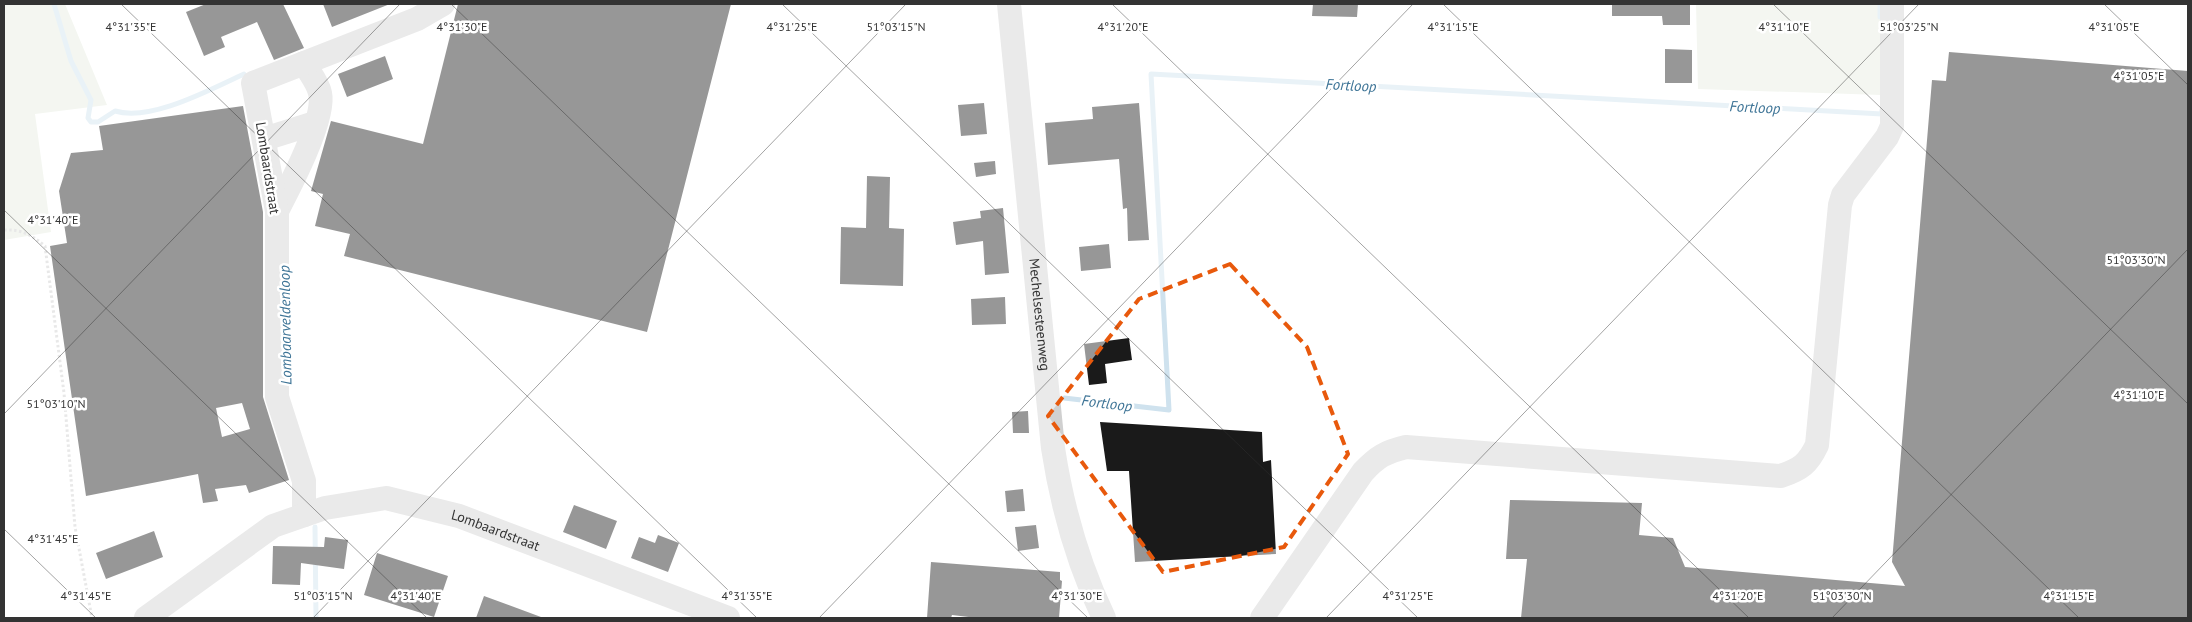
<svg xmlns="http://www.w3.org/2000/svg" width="2192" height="622" viewBox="0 0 2192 622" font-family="'PT Sans',sans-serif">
<rect width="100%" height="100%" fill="#fff"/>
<path fill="#e6ecdf" d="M4,4h61l42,101 -72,9 16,118 -47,8z
M1696,4h184l1,91 -183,-6z"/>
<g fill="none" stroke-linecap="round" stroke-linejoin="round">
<path stroke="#cfe2ee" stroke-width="5" d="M54,4l17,57 20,39 -3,18 3,4h7l17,-11c36,11 96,-22 129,-37
M1880,4v13
M1064,398l105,12 -18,-336 731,40v-4
M315,527l1,91"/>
</g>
<path fill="#1a1a1a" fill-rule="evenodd" d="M206,4h77l21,44 -30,12 -17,-38 -36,15 4,10 -21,9 -18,-44z
M323,4h67l-58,23z
M458,4h273l-84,328 -303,-76 6,-22 -35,-8 8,-32 -12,-3 20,-70 92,23z
M1313,4h45l-1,13 -45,-1z
M1612,4h78v21h-27l-1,-9h-50z
M1665,49l27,1v33h-27z
M1949,52l239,19v547h-667l6,-59h-21l4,-59 132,3 -3,32 34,3 12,29 220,19 -13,-24 3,-36 37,-446 14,1z
M385,56l8,23 -46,18 -9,-23z
M984,103l3,31 -26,2 -3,-31z
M1139,103l10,137 -21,1 -1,-33 -4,1 -4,-50 -71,6 -3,-42 48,-4 -1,-12z
M243,106l20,106v185l26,83 -40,13 -3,-8 -31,4 3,12 -15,2 -5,-29 -112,22 -36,-250 17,-3 -8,-52 12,-38 32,-3 -4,-24zM242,403l8,26 -28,8 -6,-29z
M995,161l1,13 -20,3 -2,-14z
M867,176l23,1 -1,51 15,1 -1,57 -63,-2 1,-57 25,1z
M1003,208l6,65 -24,2 -2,-34 -27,4 -3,-23 28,-4 -1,-7z
M1109,244l2,24 -30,3 -2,-24z
M1005,297l1,27 -34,1 -1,-26z
M1129,338l3,22 -27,4 2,19 -18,2 -5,-41z
M1028,411l1,22h-16l-1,-21z
M1100,422l162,10 1,30 8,-2 5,94 -141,8 -6,-91h-22z
M1023,489l2,22 -18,1 -2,-21z
M574,505l43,16 -11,28 -43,-17z
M1036,525l3,23 -21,3 -3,-24z
M154,531l9,26 -57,22 -10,-26z
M658,535l21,8 -11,29 -37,-14 8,-21 16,6z
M325,537l23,3 -4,29 -43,-6 -1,22 -28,-1 1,-38 51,1z
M377,553l71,23 -14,41 -70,-22z
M931,562l129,10v8l2,1 -3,37h-82l-25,-3 -1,3h-24z
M484,596l57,21 -1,1h-64z"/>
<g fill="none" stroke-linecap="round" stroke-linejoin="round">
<path stroke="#cdcdcd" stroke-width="3" stroke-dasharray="2.5 2.5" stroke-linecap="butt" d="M4,230c17,-1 28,5 41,16l19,147 11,134 17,91"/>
<g stroke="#d0d0d0" stroke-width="24">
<path id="s1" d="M1009,4l44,444c9,59 25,116 51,170"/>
<path d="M264,139l51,-16"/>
<path d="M277,211c12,-23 49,-93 43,-118 -2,-10 -11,-21 -16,-30"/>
<path d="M304,515v-34l-27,-84v-186l-24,-128 164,-64 26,-15"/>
<path id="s2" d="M146,618l127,-92 52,-18 61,-10 73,18 269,102"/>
<path d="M1262,618l101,-146c14,-15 22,-20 43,-25l375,29c20,-7 27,-12 36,-31l23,-240 3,-10 44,-58 5,-11v-122"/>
</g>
</g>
<path d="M0 0H2192V622H0ZM1230,264l77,83 41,107 -64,93 -121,25 -115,-156 91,-117z" fill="#fff" fill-opacity=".55" fill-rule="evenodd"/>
<path fill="none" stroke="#e8590c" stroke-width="4" stroke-dasharray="10 6" stroke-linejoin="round" d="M1230,264l77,83 41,107 -64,93 -121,25 -115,-156 91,-117z"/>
<path fill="none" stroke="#333" stroke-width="1" stroke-opacity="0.45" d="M121,4l636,614M451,4l637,614M782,4l636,614M1112,4l637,614M1443,4l636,614M1773,4l415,400M2104,4l84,81M4,210l423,408M4,414l396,-410M4,529l92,89M313,618l593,-614M819,618l594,-614M1326,618l593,-614M1832,618l356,-369"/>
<g text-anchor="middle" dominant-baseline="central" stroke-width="5" stroke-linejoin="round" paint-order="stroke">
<g font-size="14" fill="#333" stroke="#fff">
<text transform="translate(268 168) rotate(81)">Lombaardstraat</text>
<text stroke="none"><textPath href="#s1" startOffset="312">Mechelsesteenweg</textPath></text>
<text stroke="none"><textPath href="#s2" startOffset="388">Lombaardstraat</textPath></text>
</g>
<g font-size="15" font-style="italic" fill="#3f7597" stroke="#fff">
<text transform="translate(1351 85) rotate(3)">Fortloop</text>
<text transform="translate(1755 107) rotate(3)">Fortloop</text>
<text transform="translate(285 325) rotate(-91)">Lombaarveldenloop</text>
<text transform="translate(1107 403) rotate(7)">Fortloop</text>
</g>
</g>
<g font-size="12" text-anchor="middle" fill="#333" stroke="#fff" stroke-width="5" stroke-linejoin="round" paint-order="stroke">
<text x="131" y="31">4°31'35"E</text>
<text x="462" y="31">4°31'30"E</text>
<text x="1123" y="31">4°31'20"E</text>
<text x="1453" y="31">4°31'15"E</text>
<text x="1784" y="31">4°31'10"E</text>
<text x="792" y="31">4°31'25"E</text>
<text x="2114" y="31">4°31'05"E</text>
<text x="896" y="31">51°03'15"N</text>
<text x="1909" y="31">51°03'25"N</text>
<text x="2139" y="80">4°31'05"E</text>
<text x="53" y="224">4°31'40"E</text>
<text x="2136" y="264">51°03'30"N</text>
<text x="2139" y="399">4°31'10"E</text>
<text x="56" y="408">51°03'10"N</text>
<text x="53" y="543">4°31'45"E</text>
<text x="323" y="600">51°03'15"N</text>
<text x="1842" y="600">51°03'30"N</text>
<text x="86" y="600">4°31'45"E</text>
<text x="416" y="600">4°31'40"E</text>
<text x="747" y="600">4°31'35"E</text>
<text x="1077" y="600">4°31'30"E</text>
<text x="1408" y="600">4°31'25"E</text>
<text x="1738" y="600">4°31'20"E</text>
<text x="2069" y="600">4°31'15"E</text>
</g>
<rect width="2192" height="622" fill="none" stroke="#333333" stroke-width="10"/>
</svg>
